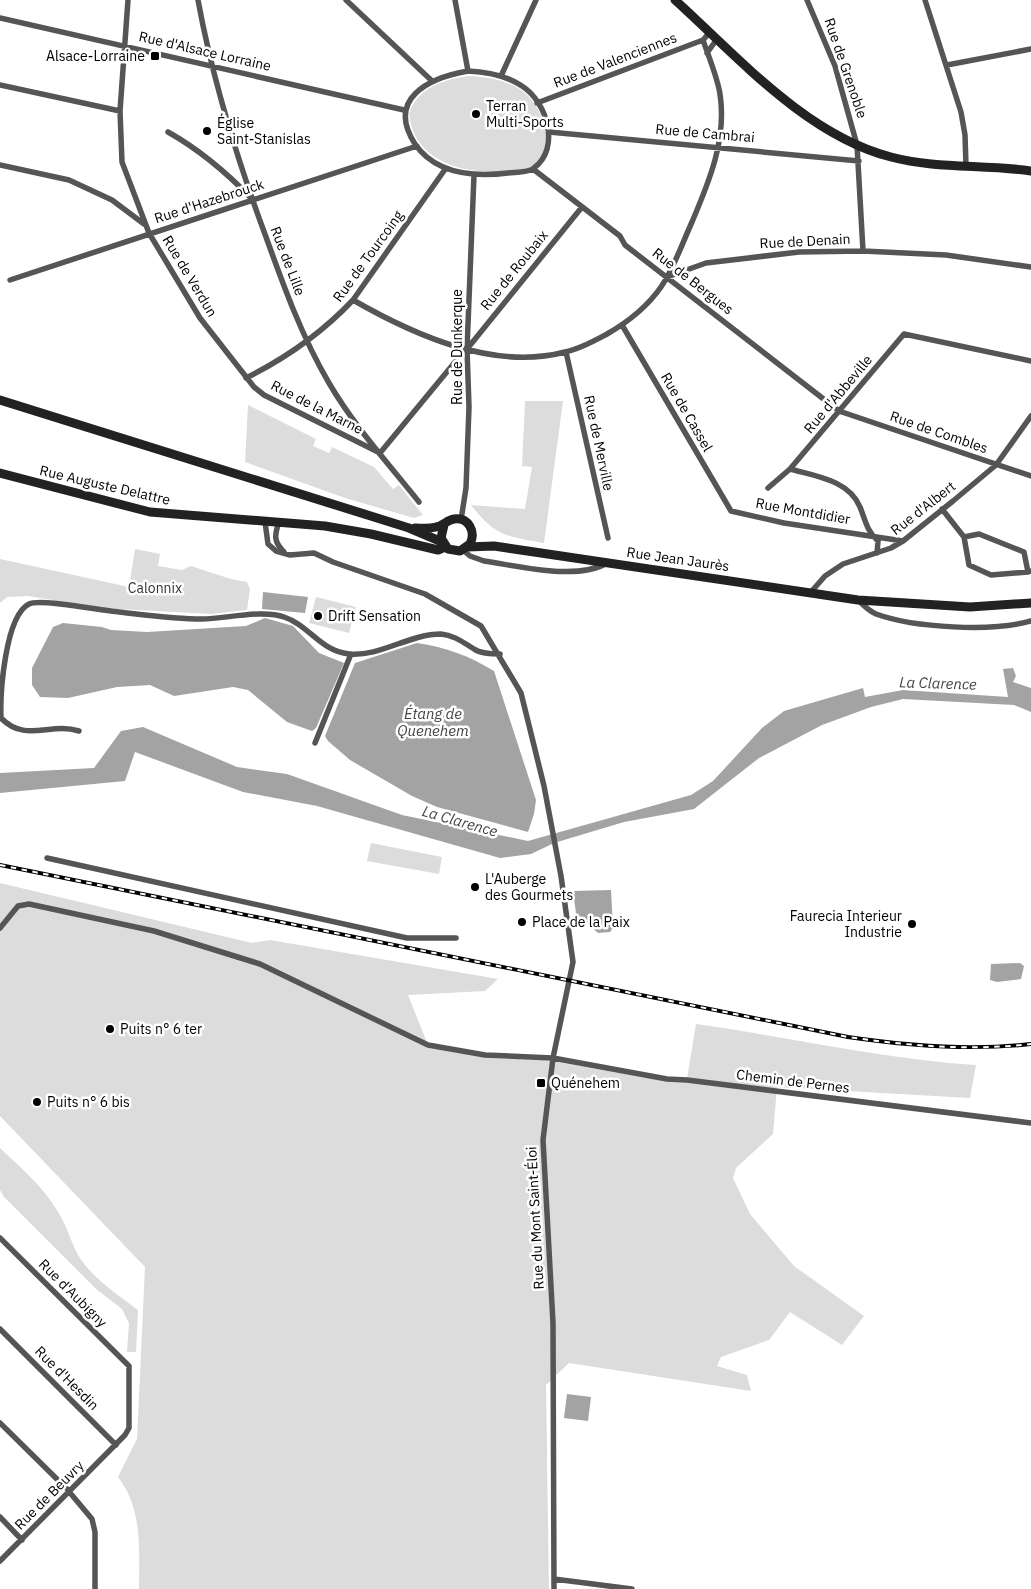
<svg xmlns="http://www.w3.org/2000/svg" width="1031" height="1589" viewBox="0 0 1031 1589" font-family="'IBM Plex Sans',sans-serif">
<rect width="100%" height="100%" fill="#fff"/>
<path fill="#dcdcdc" d="M468,76c17,1 33,3 48,11 25,12 45,62 16,80 -6,4 -19,3 -26,4 -41,4 -92,-9 -97,-57 9,-27 34,-34 59,-38z
M525,401h38l-19,142c-38,-7 -48,-6 -73,-38l54,4 7,-42 -10,-1z
M248,405l68,34 -3,7 16,7 3,-6 42,20 19,22 6,-4 24,30 -9,3 -69,-20 -100,-36z
M135,549l25,5 -2,12 24,4 9,-4 40,13 16,3 3,7 -3,21 -36,4 -110,-6 -73,-12 -21,1 -7,6v-44l129,28z
M316,597l40,10 -7,26 -40,-10z
M371,843l71,14 -3,17 -72,-13z
M0,883l252,60 18,-3 228,39 -13,12 -77,4 20,50c42,10 84,7 126,13 45,7 88,21 133,21l9,-55c93,13 186,35 280,41l-6,33 -193,-11 -4,47 -37,34 -3,10 17,36 44,52 70,50 -22,29 -52,-33 -21,28 -48,17 -4,9 30,9 4,16 -182,-28 -23,22 3,204h-410c0,-39 4,-80 -21,-112l19,-38 8,-172 -145,-151z
M0,1148c22,21 47,42 61,69 9,16 12,34 24,48 15,18 34,31 53,45l-2,42h-9l2,-29 -7,-14 -26,-20 -92,-92 -4,-7z"/>
<path fill="#a3a3a3" d="M263,592l45,5 -3,16 -43,-4z
M265,618l28,8 26,27 25,10 -28,65 -4,3 -25,-9 -39,-32 -15,-3 -59,9 -24,-11 -33,2 -49,11 -28,-1 -8,-12v-17l21,-41 10,-4 39,4 9,3 36,2 99,-6z
M417,643c29,4 52,13 77,28l42,129 -2,14 -6,18 -91,-25 -25,-11 -62,-36 -22,-19 -3,-5 30,-73z
M1013,668l3,8 -3,6 18,6v24l-17,-7 -111,-6 -32,8 -49,18 -63,33 -65,51 -70,13 -70,21 -23,11 -31,4 -183,-52 -74,-14 -108,-40 -10,29 -125,12v-20l94,-5 27,-37 22,-4 94,40 50,7 115,41 126,26 163,-46 22,-14 49,-53 22,-17 79,-23 2,9 38,-7 105,7 -5,-28z
M611,890l2,38 -3,4 -12,1 -22,-20 -3,-22z
M1020,963l4,3 -3,13 -24,3 -7,-2 1,-16z
M567,1394l24,3 -3,24 -24,-3z"/>
<g fill="none" stroke-linecap="round" stroke-linejoin="round">
<path stroke="#555" stroke-width="5.5" d="M128,0l-8,111 2,51 27,71 51,85 54,69 10,8 116,58 75,-91
M198,0c15,82 39,159 68,237 18,50 36,100 63,146 25,43 59,80 90,119
M346,0l85,80
M455,0l13,71
M807,0l28,66 22,79 6,106
M925,0l36,112 4,23 1,31
M0,18l404,92
M707,53l10,-14
M947,65l84,-16
M468,71c19,1 38,4 54,15 25,16 39,62 12,82 -6,5 -18,4 -26,5 -33,4 -72,2 -93,-29 -29,-45 13,-66 53,-73z
M501,76l35,-76
M0,85l120,26
M537,103l166,-63
M168,132c32,18 57,39 83,66
M549,132l310,29
M0,165l69,15 43,20 32,24
M533,169l87,67 5,9 214,166 192,65
M667,277l39,-14 93,-11 64,-1 83,4 85,12
M10,280l407,-134
M353,300c61,35 141,71 212,52 15,-3 29,-11 42,-18 21,-12 40,-27 54,-47 13,-19 21,-43 31,-65 17,-40 35,-83 28,-128 -3,-18 -11,-36 -17,-54l7,-8
M622,325l109,186 53,12 119,18
M467,349l115,-142
M566,352l42,186
M246,378c40,-20 77,-46 107,-78l93,-132
M790,469c25,7 59,11 70,38 5,12 7,25 18,34l-1,12
M768,488l22,-19 114,-135 127,27
M942,509l22,28 15,-3 45,18 4,20 3,-1
M461,520l5,-32 3,-81 -2,-58 7,-174
M265,522l3,22 8,7 14,4 24,-2 19,9 92,32 56,32 40,67 23,93 17,90 12,86 -20,96 -10,82 10,183 1,266
M279,522c-5,14 -5,20 5,30
M964,537l5,28 22,10 37,-3
M463,550l7,6 14,5c35,5 92,20 123,2
M811,592l14,-16 18,-12 48,-16 12,-7 50,-40 43,-36 35,-49
M858,600c5,5 11,11 18,14 39,14 116,18 155,7
M79,731c-29,-9 -54,12 -78,-13 -1,-24 4,-102 28,-114 12,-6 72,7 90,8 27,3 55,7 83,7 23,0 61,-10 82,-2 25,8 36,34 65,37 31,3 60,-20 92,-20 13,1 23,9 33,15 7,5 18,5 26,5
M315,743l36,-89
M47,858l360,80h49
M0,928l18,-22 11,-2 125,27 106,33 168,81 57,10 68,3 114,21 20,1 344,43
M0,1238l129,128v62l-4,7 -125,126
M0,1329l116,116
M0,1423l66,65 26,31 3,13v57
M0,1517l22,23
M554,1579l78,10"/>
<path stroke="#222" stroke-width="9" d="M675,0c63,57 131,135 216,157 45,12 94,7 140,14
M0,400l409,128 33,14
M0,473l150,39 175,14 46,8 67,16 7,-3
M415,528c7,0 14,1 21,-1 7,-1 11,-7 18,-8 15,-2 22,13 16,25l-10,7 -12,-2 -7,-11 3,-13
M467,547l27,-1 364,54 112,7 61,-4"/>
<g stroke="#000" stroke-width="4">
<path id="rail" d="M0,865l848,172c61,9 122,14 183,7"/>
</g>
<use href="#rail" stroke="#fff" stroke-width="2" stroke-dasharray="5.5" stroke-linecap="butt"/>
</g>
<g fill="#000" stroke="#fff" stroke-width="2">
<rect x="150" y="51" width="10" height="10" rx="2.5"/>
<circle cx="476" cy="114" r="5"/>
<circle cx="207" cy="131" r="5"/>
<circle cx="318" cy="616" r="5"/>
<circle cx="475" cy="887" r="5"/>
<circle cx="522" cy="922" r="5"/>
<circle cx="912" cy="924" r="5"/>
<circle cx="110" cy="1029" r="5"/>
<rect x="536" y="1078" width="10" height="10" rx="2.5"/>
<circle cx="37" cy="1102" r="5"/>
</g>
<g text-anchor="middle" dominant-baseline="central" stroke-width="5" stroke-linejoin="round" paint-order="stroke">
<g font-size="14" fill="#000" stroke="#fff">
<text transform="translate(205 51) rotate(13)">Rue d'Alsace Lorraine</text>
<text transform="translate(615 60) rotate(-21)">Rue de Valenciennes</text>
<text transform="translate(846 68) rotate(71)">Rue de Grenoble</text>
<text transform="translate(705 133) rotate(5)">Rue de Cambrai</text>
<text transform="translate(209 201) rotate(-18)">Rue d'Hazebrouck</text>
<text transform="translate(805 241) rotate(-3)">Rue de Denain</text>
<text transform="translate(368 256) rotate(-54)">Rue de Tourcoing</text>
<text transform="translate(288 261) rotate(69)">Rue de Lille</text>
<text transform="translate(514 270) rotate(-51)">Rue de Roubaix</text>
<text transform="translate(190 276) rotate(59)">Rue de Verdun</text>
<text transform="translate(693 281) rotate(38)">Rue de Bergues</text>
<text transform="translate(457 347) rotate(-90)">Rue de Dunkerque</text>
<text transform="translate(838 394) rotate(-50)">Rue d'Abbeville</text>
<text transform="translate(317 407) rotate(27)">Rue de la Marne</text>
<text transform="translate(687 412) rotate(60)">Rue de Cassel</text>
<text transform="translate(939 432) rotate(19)">Rue de Combles</text>
<text transform="translate(599 443) rotate(78)">Rue de Merville</text>
<text transform="translate(105 485) rotate(13)">Rue Auguste Delattre</text>
<text transform="translate(923 508) rotate(-38)">Rue d'Albert</text>
<text transform="translate(803 511) rotate(10)">Rue Montdidier</text>
<text transform="translate(678 559) rotate(8)">Rue Jean Jaurès</text>
<text transform="translate(793 1081) rotate(7)">Chemin de Pernes</text>
<text transform="translate(535 1218) rotate(-93)">Rue du Mont Saint-Éloi</text>
<text transform="translate(73 1293) rotate(45)">Rue d'Aubigny</text>
<text transform="translate(67 1378) rotate(45)">Rue d'Hesdin</text>
<text transform="translate(49 1495) rotate(-45)">Rue de Beuvry</text>
</g>
<g font-size="14" fill="#000" stroke="#fff" text-anchor="start">
<text x="145" y="56" text-anchor="end">Alsace-Lorraine</text>
<text x="486" y="106">Terran<tspan x="486" dy="16">Multi-Sports</tspan></text>
<text x="217" y="123">Église<tspan x="217" dy="16">Saint-Stanislas</tspan></text>
<text x="328" y="616">Drift Sensation</text>
<text x="485" y="879">L'Auberge<tspan x="485" dy="16">des Gourmets</tspan></text>
<text x="902" y="916" text-anchor="end">Faurecia Interieur<tspan x="902" dy="16">Industrie</tspan></text>
<text x="532" y="922">Place de la Paix</text>
<text x="120" y="1029">Puits n° 6 ter</text>
<text x="551" y="1083">Quénehem</text>
<text x="47" y="1102">Puits n° 6 bis</text>
</g>
<g font-size="14" fill="#333" stroke="#fff">
<text x="155" y="588">Calonnix</text>
</g>
<g font-size="15" font-style="italic" fill="#444" stroke="#fff">
<text transform="translate(938 683) rotate(2)">La Clarence</text>
<text x="433" y="713">Étang de<tspan x="433" dy="17">Quenehem</tspan></text>
<text transform="translate(460 821) rotate(16)">La Clarence</text>
</g>
</g>
</svg>
